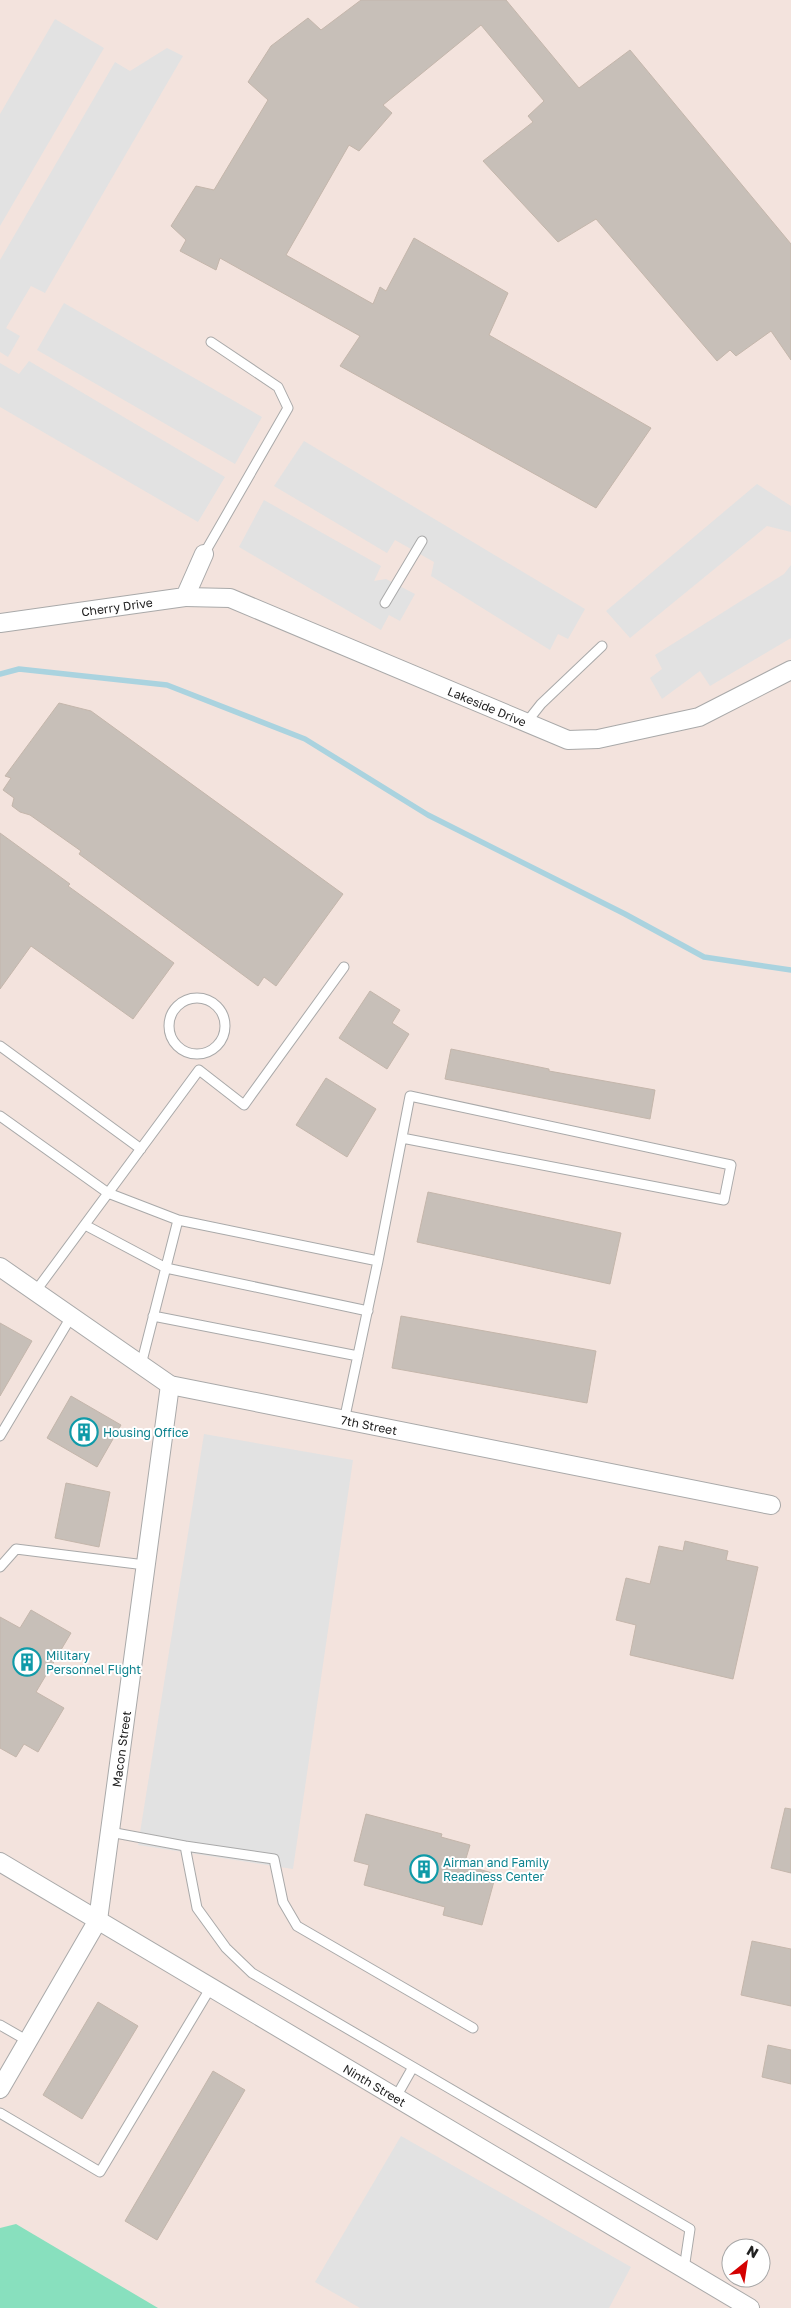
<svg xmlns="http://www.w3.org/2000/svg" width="791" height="2308" viewBox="0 0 791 2308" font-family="'Golos Text',sans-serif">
<rect width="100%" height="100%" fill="#f2efe9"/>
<path fill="#f3e3dd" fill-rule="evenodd" d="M0,0h791v2308h-791zM731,2248h30v30h-30z"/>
<path fill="#88e0be" d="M16,2224l142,84h-158v-80z"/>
<path fill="#e2e2e2" d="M55,19l49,29 -104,178v-112z
M167,48l16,8 -138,237 -14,-7 -25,42 14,8 -12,21 -8,-5v-92l115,-198 15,9z
M64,303l198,114 -27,47 -198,-114z
M29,361l196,116 -27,45 -198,-115v-44l19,11z
M304,441l281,168 -17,30 -10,-5 -8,16 -119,-74 3,-14 -39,-22 -8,13 -113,-67z
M757,484l34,22v26l-24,-6 -137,112 -24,-27z
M264,500l117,66 -7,15 12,-2 29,15 -15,27 -11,-6 -8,15 -142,-83z
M791,565v73l-81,48 -10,-15 -38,28 -12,-21 12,-9 -7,-14 129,-81z
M204,1434l149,26 -60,409 -155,-24z
M401,2136l230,131 -22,41h-249l-45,-26z"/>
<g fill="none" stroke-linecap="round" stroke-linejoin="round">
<path stroke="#aad3df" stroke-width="5.5" d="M0,674l19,-5 148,16 138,54 123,76 197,99 79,43 87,13"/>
</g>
<path fill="#c7bfb8" stroke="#c4b6ab" d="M361,0h145l73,88 51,-38 161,194v116l-20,-29 -35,25 -6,-6 -13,11 -121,-142 -38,23 -75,-81 50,-39 -5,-6 16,-15 -63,-76 -98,80 9,8 -33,38 -10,-6 -63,110 87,49 7,-17 6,4 28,-53 94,55 -19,42 162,93 -55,80 -256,-142 20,-30 -140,-78 -4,12 -36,-19 6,-11 -15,-14 25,-40 18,4 54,-90 -20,-18 23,-36 37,-28 13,12z
M59,703l32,8 252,183 -67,92 -12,-9 -6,9 -179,-132 2,-3 -51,-36 -10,-3 -8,-6 2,-8 -11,-8 8,-12 -6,-2z
M0,833l70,51 -2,2 106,77 -41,56 -102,-73 -31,43z
M370,991l30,19 -8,13 17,11 -22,35 -48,-31z
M451,1049l98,20v2l106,19 -5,29 -205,-40z
M326,1078l50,31 -29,48 -51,-32z
M428,1192l193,41 -11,51 -193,-42z
M401,1316l195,35 -9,52 -195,-35z
M0,1323l32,18 -32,55z
M71,1396l50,29 -24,42 -50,-29z
M66,1483l44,9 -11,55 -44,-9z
M685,1541l43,10 -2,9 32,7 -25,112 -103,-24 6,-30 -20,-5 10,-42 24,6 9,-38 24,5z
M31,1610l40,23 -35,59 28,16 -26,44 -14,-8 -8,13 -16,-9v-131l20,11z
M785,1808l6,1v64l-20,-5z
M366,1814l76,20 -1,3 29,8 -6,20 32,9 -14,51 -39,-10 2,-8 -81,-22 5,-20 -15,-4z
M752,1941l39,8v57l-50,-11z
M98,2002l40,24 -56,93 -39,-24z
M768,2045l23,5v34l-29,-7z
M213,2071l32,19 -88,150 -32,-19z"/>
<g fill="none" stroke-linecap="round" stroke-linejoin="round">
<g stroke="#a9a9a9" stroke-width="11">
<path id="service" d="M204,554l84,-146 -10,-21 -67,-45
M385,603l37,-62
M526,723l15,-19 61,-58
M169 1026a28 28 0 1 1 56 0a28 28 0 1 1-56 0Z
M0,1046l141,103
M0,1116l108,77 70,27 200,41 -34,160
M85,1225l81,43 202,43
M378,1261l32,-165 321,69 -7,35 -322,-62
M35,1292l164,-222 45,35 100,-138
M153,1316l205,40
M141,1365l37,-145
M0,1436l71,-119
M0,1567l16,-18 129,16
M110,1832l75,14 12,62 29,40 26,25 161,94
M185,1846l89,13 9,43 14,24 176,102
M0,2025l28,16
M396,2097l17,-30 277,162 -6,40
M0,2113l100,59 111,-185"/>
</g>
<g stroke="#a9a9a9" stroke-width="20">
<g id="minor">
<path id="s1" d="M185,597l45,1 338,142 30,-1 101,-22 92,-47"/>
<path id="s2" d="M0,623l185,-26 19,-43"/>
<path id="s3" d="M0,1267l170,118 601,120"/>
<path id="s4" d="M0,1862l750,446"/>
<path id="s5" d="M0,2089l98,-169 72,-535"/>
</g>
</g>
<use href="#service" stroke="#fff" stroke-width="9"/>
<use href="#minor" stroke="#fff" stroke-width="18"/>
</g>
<defs>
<g id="building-ring" transform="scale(1.4375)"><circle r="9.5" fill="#fff" stroke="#0f9aa8" stroke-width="1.5"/><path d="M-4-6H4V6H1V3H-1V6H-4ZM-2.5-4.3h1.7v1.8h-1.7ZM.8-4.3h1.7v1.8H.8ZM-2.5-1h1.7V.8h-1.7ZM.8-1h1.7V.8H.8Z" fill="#0f9aa8"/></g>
</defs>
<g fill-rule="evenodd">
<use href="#building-ring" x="84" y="1432"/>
<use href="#building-ring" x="27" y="1662"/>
<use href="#building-ring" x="424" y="1869"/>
</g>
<g text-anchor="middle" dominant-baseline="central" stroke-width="4" stroke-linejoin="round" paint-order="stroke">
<g font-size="12" fill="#222" stroke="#fff">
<text stroke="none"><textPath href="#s2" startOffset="118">Cherry Drive</textPath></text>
<text stroke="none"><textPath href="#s1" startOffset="324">Lakeside Drive</textPath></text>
<text stroke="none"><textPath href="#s3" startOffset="410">7th Street</textPath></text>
<text stroke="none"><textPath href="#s5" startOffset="368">Macon Street</textPath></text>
<text stroke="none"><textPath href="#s4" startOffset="436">Ninth Street</textPath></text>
</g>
<g font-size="12" fill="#0d838f" stroke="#fff" text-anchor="start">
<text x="103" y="1432">Housing Office</text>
<text x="46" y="1655">Military<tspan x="46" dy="14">Personnel Flight</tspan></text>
<text x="443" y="1862">Airman and Family<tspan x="443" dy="14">Readiness Center</tspan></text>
</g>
</g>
<g transform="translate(746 2263) rotate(30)"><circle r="24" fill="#ffffff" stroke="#a7a7a7"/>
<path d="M0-4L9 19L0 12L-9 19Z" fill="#d40000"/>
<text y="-8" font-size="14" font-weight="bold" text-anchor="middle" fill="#222222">N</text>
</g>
</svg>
